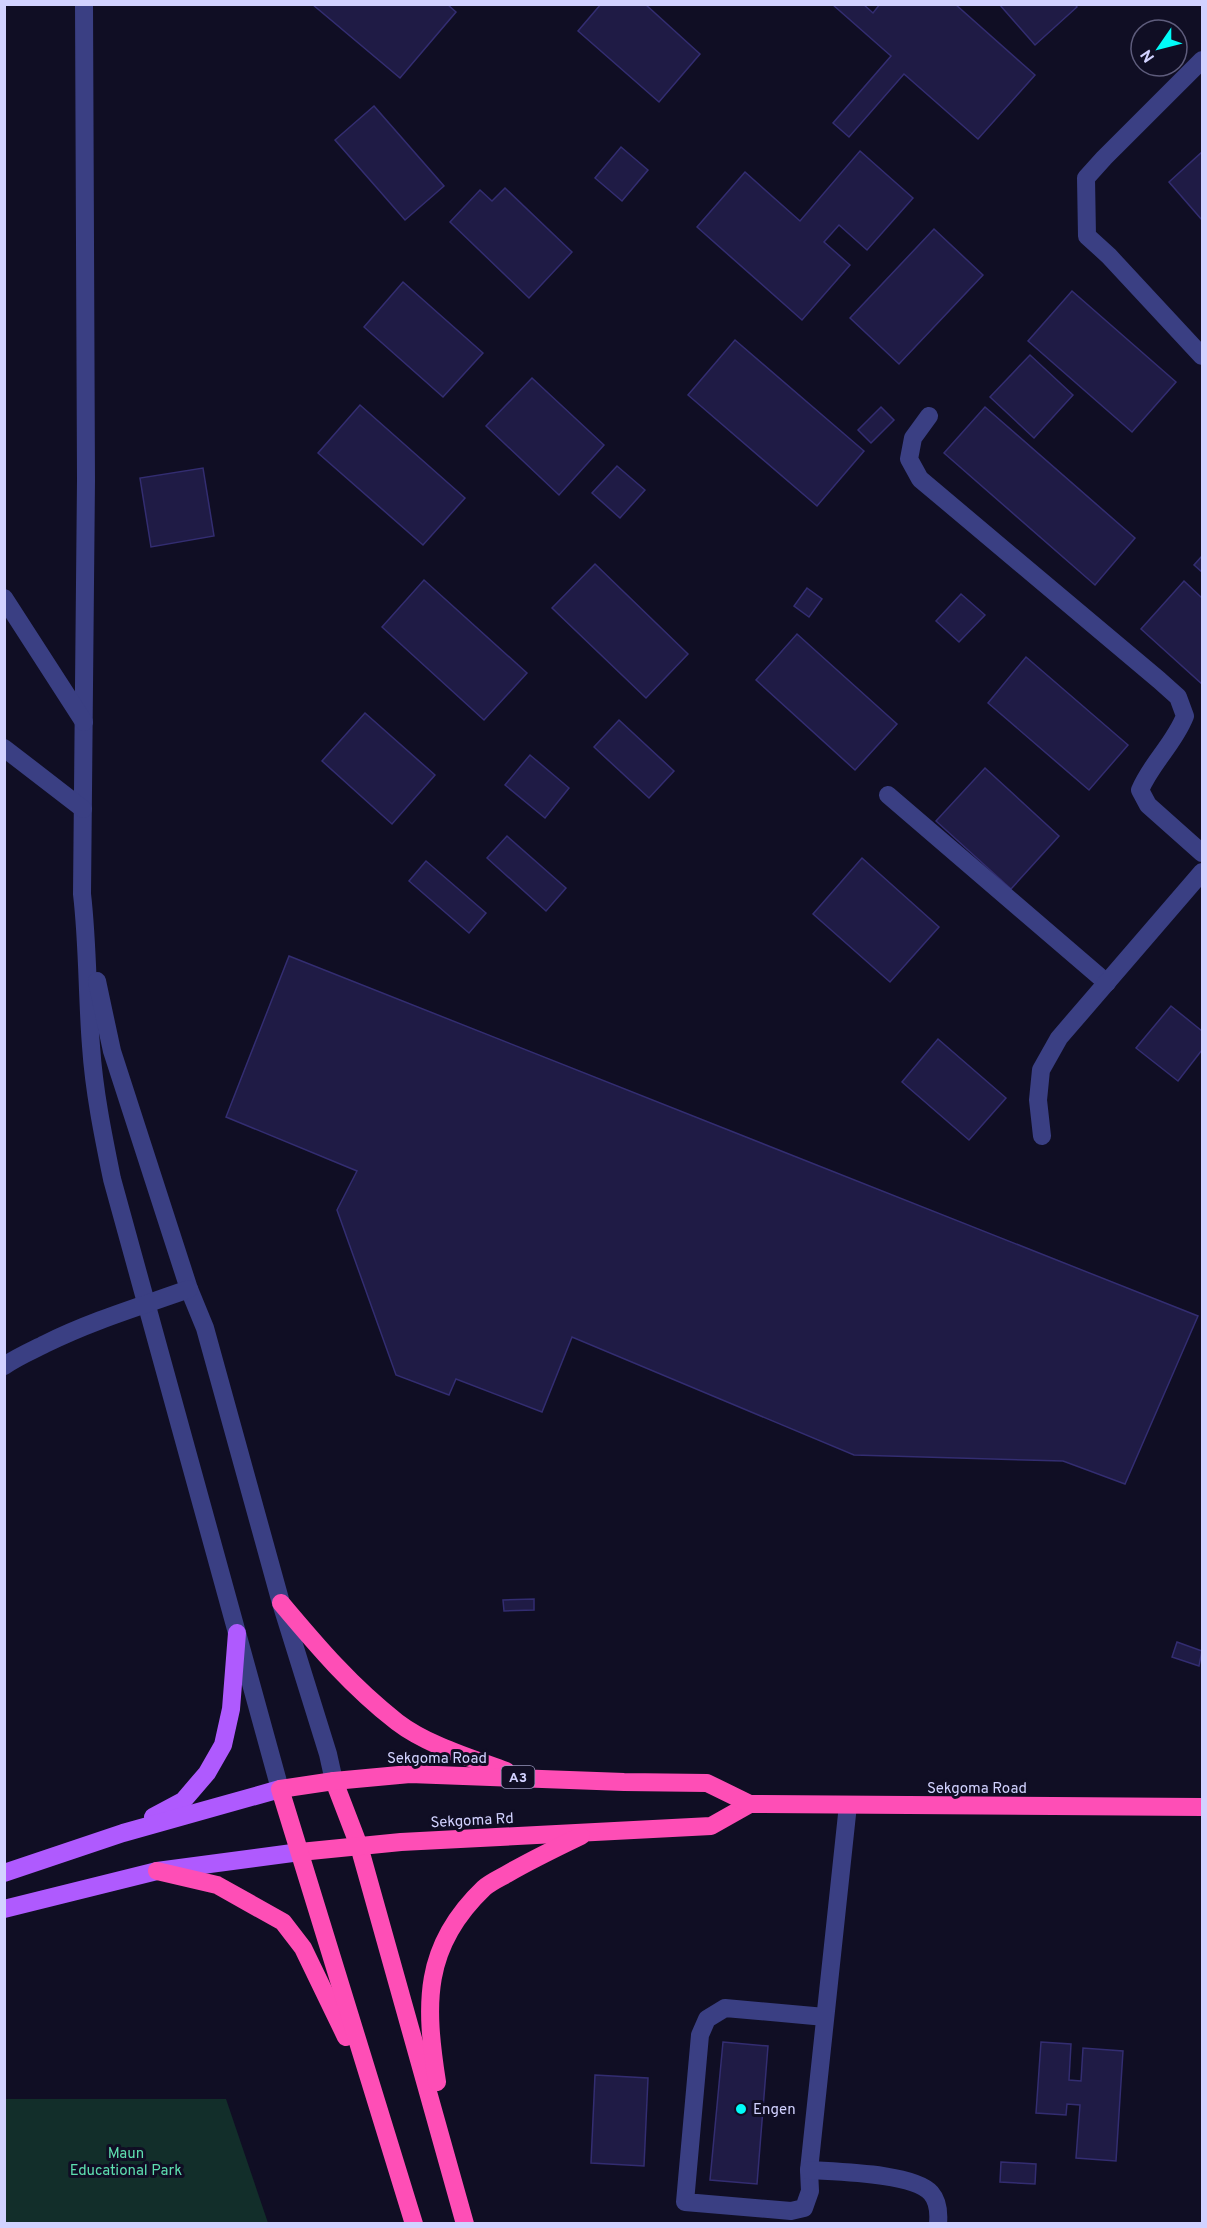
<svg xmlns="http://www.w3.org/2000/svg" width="1207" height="2228" viewBox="0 0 1207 2228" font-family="Overpass,sans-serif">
<rect width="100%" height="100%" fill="#100e24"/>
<polygon fill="#122e2a" points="5,2099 226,2099 268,2223 5,2223"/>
<g fill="#1f1b45" stroke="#332d71" stroke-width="1.5">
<polygon points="312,4 447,4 456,12 400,78"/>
<polygon points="601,4 645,4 700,54 659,102 578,31"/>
<polygon points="832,4 863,4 873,13 880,4 955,4 1035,75 978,139 904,74 849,137 833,123 891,56"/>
<polygon points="999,4 1075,4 1077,7 1035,45"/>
<polygon points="374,106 444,186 405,220 335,140"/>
<polygon points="621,147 648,170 622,201 595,178"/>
<polygon points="860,151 913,198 867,250 839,225 824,242 850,265 802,320 697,227 745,172 800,221"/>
<polygon points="1202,152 1202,220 1169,182"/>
<polygon points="505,188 572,252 529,298 450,222 480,190 492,201"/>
<polygon points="934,229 983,275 899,364 850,318"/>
<polygon points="403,282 483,353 443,397 364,327"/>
<polygon points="1072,291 1176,382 1132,432 1028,341"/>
<polygon points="735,340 864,451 817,506 688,395"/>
<polygon points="1030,355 1073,395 1034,438 990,397"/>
<polygon points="532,378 604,445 559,495 486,426"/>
<polygon points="360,405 465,498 423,545 318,453"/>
<polygon points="881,407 894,420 871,443 858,430"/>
<polygon points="985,407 1135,538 1095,585 944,453"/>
<polygon points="617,466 645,490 620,518 592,493"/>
<polygon points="203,468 214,536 151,547 140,478"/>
<polygon points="1202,556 1202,572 1194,565"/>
<polygon points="595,564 688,654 646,698 552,608"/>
<polygon points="424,580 527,673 484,720 382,627"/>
<polygon points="1184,581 1202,598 1202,684 1141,629"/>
<polygon points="807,588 822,599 809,617 794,606"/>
<polygon points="961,594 985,615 959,642 936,621"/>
<polygon points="797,634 897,724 855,770 756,680"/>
<polygon points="1026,657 1128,745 1089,790 988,703"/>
<polygon points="365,713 435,775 392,824 322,761"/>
<polygon points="619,720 674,771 649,798 594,747"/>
<polygon points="530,755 569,788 545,818 505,785"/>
<polygon points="985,768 1059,836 1011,889 936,821"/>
<polygon points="507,836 566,888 546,911 487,858"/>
<polygon points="862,858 939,927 890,982 813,914"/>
<polygon points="426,861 486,913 469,933 409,881"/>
<polygon points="289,956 1198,1316 1125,1484 1063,1461 854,1455 572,1337 542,1412 456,1379 449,1395 396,1375 337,1210 357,1171 226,1117"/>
<polygon points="1171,1006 1202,1031 1202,1050 1178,1081 1136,1048"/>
<polygon points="938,1039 1006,1098 969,1140 902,1082"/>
<polygon points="534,1599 534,1610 504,1611 503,1600"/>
<polygon points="1177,1642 1202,1651 1199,1666 1172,1657"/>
<polygon points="723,2042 768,2046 757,2184 710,2180"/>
<polygon points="1041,2042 1071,2044 1069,2080 1081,2081 1083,2048 1123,2051 1116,2161 1076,2158 1080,2105 1067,2104 1066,2115 1036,2113"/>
<polygon points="595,2075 648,2078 644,2166 591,2163"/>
<polygon points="1001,2162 1036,2164 1035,2184 1000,2182"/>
</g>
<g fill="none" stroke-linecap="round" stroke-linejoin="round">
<g stroke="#3a3f83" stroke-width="18">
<path d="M84,4L86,480L82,894C88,945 87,996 91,1046C94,1091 103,1135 112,1179L280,1789"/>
<polyline points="1202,60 1104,158 1086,178 1087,236 1109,256 1202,356"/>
<path d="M929,416L913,438L909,459L920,479L1159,680L1178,697L1185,716C1174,744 1152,762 1140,790L1148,805L1202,853"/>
<polyline points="4,598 84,722"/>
<polyline points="4,748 83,809"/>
<polyline points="888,795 1107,983"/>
<polyline points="97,981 112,1051 189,1289 205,1328 281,1603 328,1754 334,1781"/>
<polyline points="1042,1136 1038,1100 1041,1070 1059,1038 1202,872"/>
<path d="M4,1366C17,1357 31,1351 45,1344C91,1321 141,1306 189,1289"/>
<polyline points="825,2017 725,2008 707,2019 700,2035 685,2202 791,2211 804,2208 810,2191 809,2170 848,1805"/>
<path d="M809,2170C837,2172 913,2173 931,2193C938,2201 939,2213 938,2224"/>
</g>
<g stroke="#af5afe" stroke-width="18">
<polyline points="153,1817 183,1801 207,1773 223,1745 231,1709 237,1633"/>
<polyline points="4,1873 123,1833 280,1789"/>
<polyline points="4,1909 157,1871 300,1852"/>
</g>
<g stroke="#fe4eb6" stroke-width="18">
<path d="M281,1603C318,1647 351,1686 397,1722C427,1745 471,1758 506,1771"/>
<polyline points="334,1781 359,1846 465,2224"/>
<polyline points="300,1852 401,1842 711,1826 750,1804"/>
<polyline points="157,1871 217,1885 283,1922 303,1948 346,2037"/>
<path d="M437,2082C425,2005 422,1947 484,1888C491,1882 500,1878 507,1874C531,1860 556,1848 581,1836"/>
<polyline points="414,2224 280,1789 334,1781 410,1774 624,1782 707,1783 750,1804 1202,1807"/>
</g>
</g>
<circle fill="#01fcf9" stroke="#100e24" stroke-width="2" cx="741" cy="2109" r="6"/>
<g text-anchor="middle" stroke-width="6" stroke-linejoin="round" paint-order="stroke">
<rect fill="#100e24" stroke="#9897bd" stroke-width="1.5" x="501.5" y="1766" width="33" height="22" rx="4.5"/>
<g font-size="14" font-weight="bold" fill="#d2d2ff">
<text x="518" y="1782">A3</text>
</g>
<g font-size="15" fill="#d2d2ff" stroke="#100e24">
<text x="437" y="1763">Sekgoma Road</text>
<text x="977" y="1793">Sekgoma Road</text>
<text transform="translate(472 1820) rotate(-3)" y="5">Sekgoma Rd</text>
</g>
<g font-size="15" fill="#d2d2ff" stroke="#100e24" text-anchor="start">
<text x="753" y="2114">Engen</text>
</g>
<g font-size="15" fill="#5edfb0" stroke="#100e24">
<text x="126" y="2158">Maun<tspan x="126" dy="17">Educational Park</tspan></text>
</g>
</g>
<rect width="1207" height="2228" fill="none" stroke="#d2d2ff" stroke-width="12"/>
<g transform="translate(1159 48) rotate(235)"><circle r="28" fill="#100e24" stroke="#5e5c7c" stroke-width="1.5"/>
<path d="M0-4.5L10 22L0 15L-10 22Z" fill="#01fcf9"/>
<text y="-9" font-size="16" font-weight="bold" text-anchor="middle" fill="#d2d2ff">N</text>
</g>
</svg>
